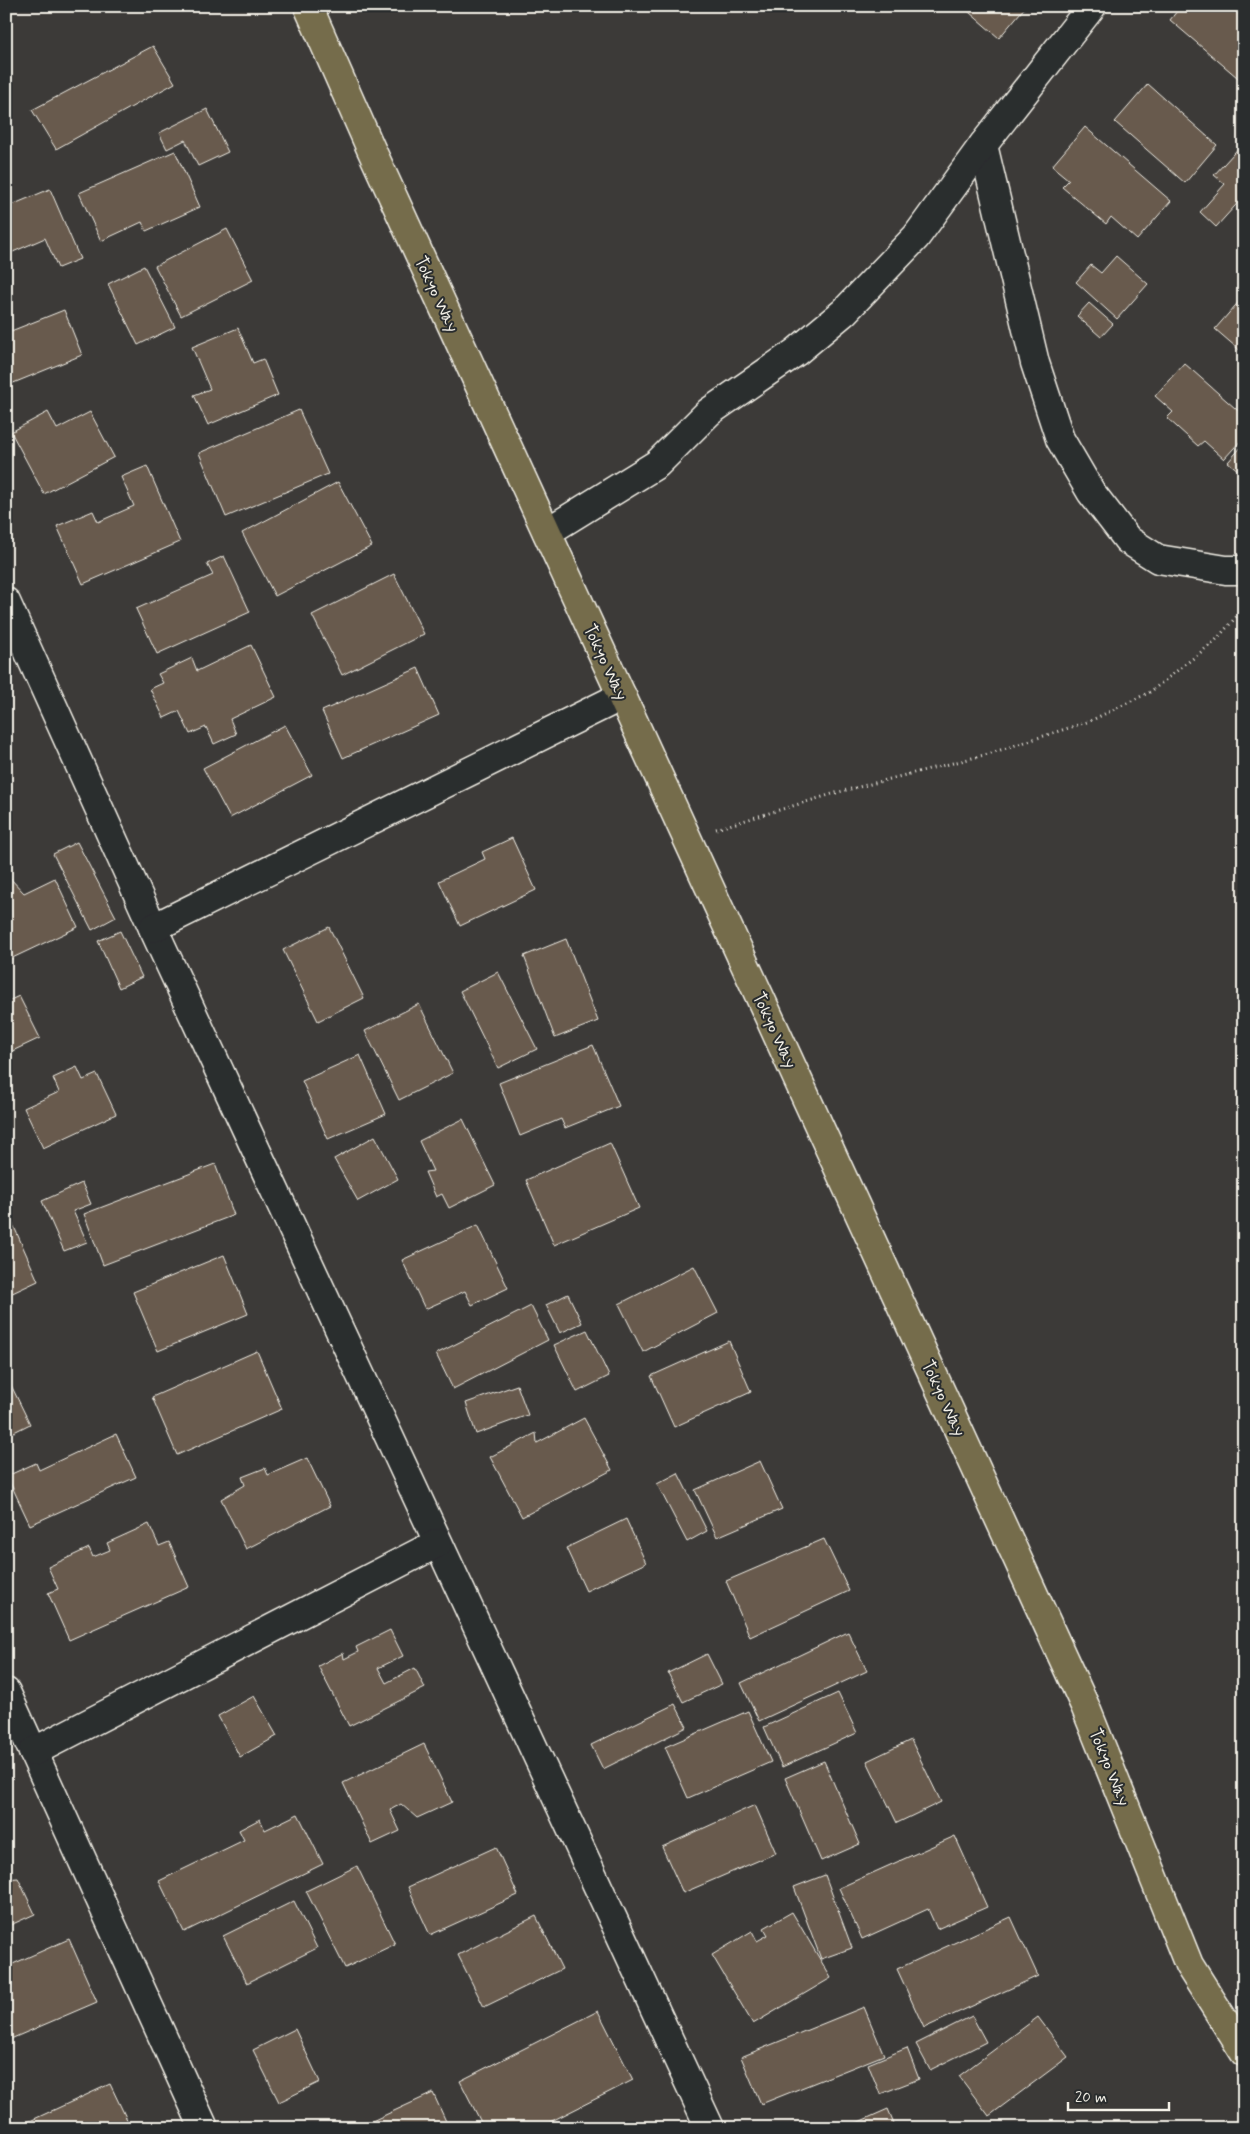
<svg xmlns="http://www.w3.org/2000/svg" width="1250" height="2134" viewBox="0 0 1250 2134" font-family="Mynerve,sans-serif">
<rect width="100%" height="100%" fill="#3c3a38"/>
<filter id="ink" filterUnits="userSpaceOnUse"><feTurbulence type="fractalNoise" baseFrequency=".02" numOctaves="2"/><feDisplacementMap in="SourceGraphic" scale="10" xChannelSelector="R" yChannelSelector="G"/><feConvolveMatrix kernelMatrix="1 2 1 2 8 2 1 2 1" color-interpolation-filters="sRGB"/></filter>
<g filter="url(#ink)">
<g fill="#675a4e" stroke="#f4f1e8">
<polygon points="962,6 1026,6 999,38"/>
<polygon points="1181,6 1229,6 1244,19 1244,83 1170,20"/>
<polygon points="153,46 175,83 56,149 32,110"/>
<polygon points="1148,84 1217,145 1185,183 1115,122"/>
<polygon points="207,109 228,152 198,166 185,140 167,149 159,133"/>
<polygon points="1085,127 1171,201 1137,240 1111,217 1106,224 1062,187 1069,180 1052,166"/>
<polygon points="1244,142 1244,196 1216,227 1200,212 1225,184 1214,175"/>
<polygon points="175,151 200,207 146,231 142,222 101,241 79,193"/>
<polygon points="6,184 11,193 6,195"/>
<polygon points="50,189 80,259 58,268 45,238 6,255 6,218 10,216 7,207"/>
<polygon points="227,229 253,280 181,316 155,266"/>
<polygon points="1116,256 1148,284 1117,319 1076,282 1091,265 1101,273"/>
<polygon points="144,266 175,327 138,345 108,284"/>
<polygon points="1242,298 1244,299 1244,354 1215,329"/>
<polygon points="1089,303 1113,324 1101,337 1077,316"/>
<polygon points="64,310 82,355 6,386 6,333"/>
<polygon points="238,328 253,363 263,359 278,395 208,425 194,395 210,389 192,347"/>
<polygon points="1184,363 1244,416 1244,437 1224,459 1204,441 1198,446 1167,418 1173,412 1155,396"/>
<polygon points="299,410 328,474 226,517 199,453"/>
<polygon points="48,412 57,429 90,412 114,457 44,494 11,432"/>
<polygon points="1244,444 1244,475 1228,462"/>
<polygon points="147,466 180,542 83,584 57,526 93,511 98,522 134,506 121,477"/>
<polygon points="338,482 372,546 275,596 242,533"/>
<polygon points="224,556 250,612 157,654 136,609 213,575 207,564"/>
<polygon points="394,574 424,634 342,675 312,615"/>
<polygon points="251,645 276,697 230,719 236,734 214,744 206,727 190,734 179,711 164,718 150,689 163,683 158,674 192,658 197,671"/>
<polygon points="418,668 439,715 343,758 322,711"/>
<polygon points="285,725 312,775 230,818 203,768"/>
<polygon points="512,838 536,890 460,926 439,881 485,859 482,852"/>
<polygon points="77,842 116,917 92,930 53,854"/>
<polygon points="8,876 24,893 55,878 78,927 6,961"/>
<polygon points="329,927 364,998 318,1021 283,950"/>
<polygon points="120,931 142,977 119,988 98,941"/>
<polygon points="566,939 598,1021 555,1038 524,956"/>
<polygon points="498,972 537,1049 498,1068 460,991"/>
<polygon points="19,996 40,1038 6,1054 6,1002"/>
<polygon points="419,1004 453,1073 399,1100 365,1031"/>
<polygon points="593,1045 619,1106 565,1128 561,1119 520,1136 499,1083"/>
<polygon points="360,1055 386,1114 328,1139 302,1081"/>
<polygon points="77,1067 83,1080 97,1074 116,1114 43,1148 24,1108 59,1092 53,1078"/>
<polygon points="463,1119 495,1185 449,1208 442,1194 436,1197 425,1172 433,1171 419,1141"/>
<polygon points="375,1136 398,1179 358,1201 334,1159"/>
<polygon points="610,1143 639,1208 554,1245 526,1180"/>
<polygon points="215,1164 234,1215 103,1265 84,1214"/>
<polygon points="82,1183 91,1204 73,1211 87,1242 64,1251 42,1201"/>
<polygon points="12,1222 38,1281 6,1296 6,1225"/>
<polygon points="478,1225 508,1288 472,1305 465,1291 425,1309 402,1260"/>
<polygon points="224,1255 248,1314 158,1351 133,1292"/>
<polygon points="694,1266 718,1313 643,1352 619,1304"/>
<polygon points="568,1294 582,1323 560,1333 546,1305"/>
<polygon points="531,1306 548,1340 453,1389 436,1354"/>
<polygon points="587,1330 609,1376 577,1392 554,1345"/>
<polygon points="729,1341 751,1392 674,1427 651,1376"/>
<polygon points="257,1351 282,1409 177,1455 152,1397"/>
<polygon points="6,1375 30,1424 6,1436"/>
<polygon points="517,1385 528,1415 476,1434 466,1403"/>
<polygon points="584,1418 612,1470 522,1517 490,1457 536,1433 537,1443"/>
<polygon points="116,1434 136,1477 30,1525 7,1476 36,1463 39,1470"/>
<polygon points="307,1458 330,1506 246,1549 221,1499 245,1485 242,1477 265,1468 268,1475"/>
<polygon points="760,1461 782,1509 717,1537 695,1490"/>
<polygon points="678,1473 707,1531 687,1542 657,1484"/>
<polygon points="626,1519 646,1563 586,1591 566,1548"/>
<polygon points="149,1524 159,1546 169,1542 189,1587 69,1640 48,1593 58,1589 48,1567 89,1548 93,1557 110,1550 107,1543"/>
<polygon points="824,1539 849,1591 750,1637 726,1581"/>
<polygon points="390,1630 403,1656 378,1668 386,1683 415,1668 425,1688 349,1726 318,1666 343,1653 344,1659 358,1652 356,1647"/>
<polygon points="848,1632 867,1671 759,1721 741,1683"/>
<polygon points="707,1654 722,1684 683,1702 668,1673"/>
<polygon points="838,1693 857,1733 782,1767 764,1727"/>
<polygon points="254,1696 277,1736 240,1757 218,1716"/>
<polygon points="675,1704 687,1727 603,1769 591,1745"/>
<polygon points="748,1711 771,1762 688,1798 665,1747"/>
<polygon points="911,1740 941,1802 897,1823 867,1761"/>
<polygon points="424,1744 452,1802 417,1818 401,1804 390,1810 400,1831 372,1844 343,1783"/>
<polygon points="824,1761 860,1844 821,1861 785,1778"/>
<polygon points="755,1805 776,1853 683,1893 662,1847"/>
<polygon points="298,1814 323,1864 184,1932 159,1881 244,1840 239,1830 260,1819 265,1830"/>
<polygon points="955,1836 987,1907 937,1929 928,1909 862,1939 839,1888"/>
<polygon points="496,1847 518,1895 430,1935 408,1887"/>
<polygon points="357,1866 395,1944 345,1968 306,1891"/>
<polygon points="825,1875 852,1948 821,1959 794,1887"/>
<polygon points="18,1878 35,1914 6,1927 6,1879"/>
<polygon points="294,1901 317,1948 247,1983 223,1936"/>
<polygon points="792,1912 831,1978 753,2024 712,1955 752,1931 757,1941 768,1935 764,1928"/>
<polygon points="536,1916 562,1969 484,2007 458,1955"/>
<polygon points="1011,1917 1038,1976 924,2028 897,1969"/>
<polygon points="69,1939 97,2002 6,2041 6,1967"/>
<polygon points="864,2007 884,2055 761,2104 741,2057"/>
<polygon points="598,2011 633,2080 538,2128 484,2128 460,2081"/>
<polygon points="972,2016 986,2042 930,2070 916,2044"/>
<polygon points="1038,2017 1068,2057 989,2116 959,2076"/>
<polygon points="295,2029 320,2082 279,2102 253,2050"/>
<polygon points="907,2048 919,2079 880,2094 868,2064"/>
<polygon points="110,2084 131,2128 19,2128 19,2126"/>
<polygon points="433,2093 449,2128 357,2128"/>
<polygon points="888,2109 896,2128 845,2128"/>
</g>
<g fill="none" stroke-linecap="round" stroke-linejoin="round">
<defs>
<g id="minor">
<polyline points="983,145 1035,363 1060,439 1091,492 1128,540 1158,559 1226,570 1244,570"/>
<polyline points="547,532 657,464 709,412 796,352 844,312 916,237 983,145 1092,6"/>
<polyline points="6,602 153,928 710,2128"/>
<polyline points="153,928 622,696"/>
<polyline points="6,1692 204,2128"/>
<polyline points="33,1752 438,1543"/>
</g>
<polyline id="major" points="308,6 371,149 1085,1706 1189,1965 1244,2052"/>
</defs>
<use href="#minor" stroke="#f4f1e8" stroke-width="31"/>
<use href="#major" stroke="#f4f1e8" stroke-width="31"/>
<polyline stroke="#f4f1e8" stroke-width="3" stroke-dasharray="1 4" stroke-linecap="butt" points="716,829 839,792 988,754 1090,721 1150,692 1215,641 1244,608"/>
<use href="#minor" stroke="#2a2d2e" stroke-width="28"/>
<use href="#major" stroke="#746c4b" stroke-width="28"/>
</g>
</g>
<g text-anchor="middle" stroke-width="4" stroke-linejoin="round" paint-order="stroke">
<g font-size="18" fill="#f4f1e8" stroke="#2a2d2e">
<text transform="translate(437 294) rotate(65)" y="6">Tokyo Way</text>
<text transform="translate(606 662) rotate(65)" y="6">Tokyo Way</text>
<text transform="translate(775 1030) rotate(65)" y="6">Tokyo Way</text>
<text transform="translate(944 1398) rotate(65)" y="6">Tokyo Way</text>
<text transform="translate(1110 1767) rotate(68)" y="6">Tokyo Way</text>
</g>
</g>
<rect width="1250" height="2134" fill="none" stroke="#2a2d2e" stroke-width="25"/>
<rect x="12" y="12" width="1225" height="2109" fill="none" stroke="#f4f1e8" stroke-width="2" filter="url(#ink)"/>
<path d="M1068 2102v8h101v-8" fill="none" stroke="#f4f1e8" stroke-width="2.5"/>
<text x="1075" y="2102" font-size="15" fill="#f4f1e8" stroke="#2a2d2e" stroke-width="4" paint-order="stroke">20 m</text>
</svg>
